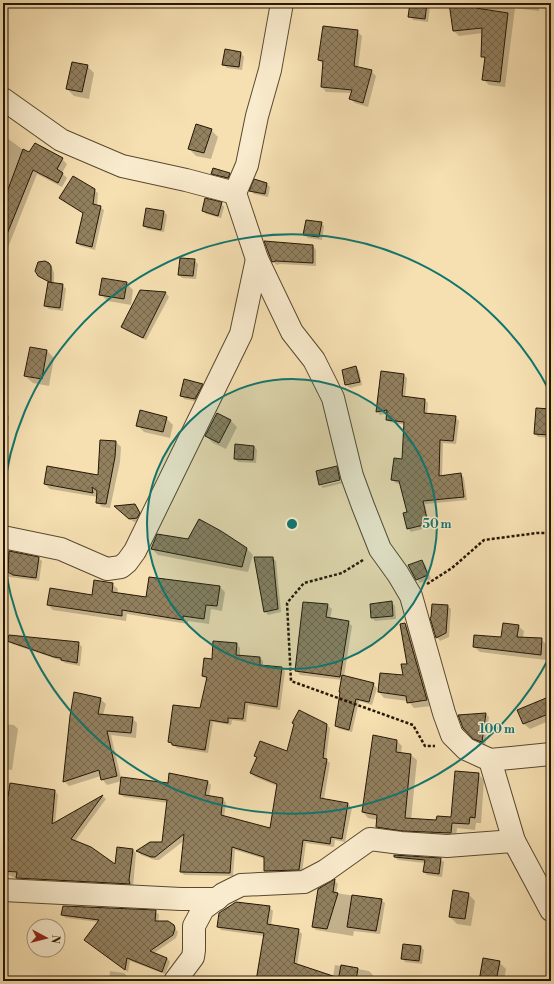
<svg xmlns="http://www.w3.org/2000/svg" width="554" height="984" viewBox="0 0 554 984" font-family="'Libre Bodoni',serif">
<defs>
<pattern id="building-cross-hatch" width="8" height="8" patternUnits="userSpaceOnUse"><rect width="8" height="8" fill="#92805f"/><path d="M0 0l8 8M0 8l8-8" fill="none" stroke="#77684c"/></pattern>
</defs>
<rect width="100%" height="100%" fill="#f6e0b2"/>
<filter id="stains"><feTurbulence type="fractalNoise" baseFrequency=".005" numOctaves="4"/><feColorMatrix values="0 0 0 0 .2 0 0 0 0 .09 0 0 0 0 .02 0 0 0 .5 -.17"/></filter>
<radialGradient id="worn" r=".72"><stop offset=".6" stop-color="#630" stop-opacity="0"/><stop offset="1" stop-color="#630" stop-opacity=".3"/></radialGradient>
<g fill="#0003">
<polygon points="411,3 427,3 430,6 428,22 413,20 410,16"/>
<polygon points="464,3 539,3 539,11 515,8 505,87 489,85 484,80 486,60 482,56 483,33 459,36 454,31"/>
<polygon points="357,31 362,36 358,68 371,71 376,76 368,107 355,103 350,98 352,93 326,92 322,87 323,64 319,60"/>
<polygon points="241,53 244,57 242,70 227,68 223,64"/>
<polygon points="87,66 94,73 89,99 74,96 67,89"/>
<polygon points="211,130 218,137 211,159 196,156 189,149"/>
<polygon points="3,135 26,152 62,159 67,164 62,173 67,178 62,187 37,174 3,260"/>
<polygon points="212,173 229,174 233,177 231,181 216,177"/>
<polygon points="267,184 270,187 268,197 254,194 251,191"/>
<polygon points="94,190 98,193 97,206 100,207 104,210 95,250 80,246 77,243 84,214 60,198"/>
<polygon points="221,203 224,207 221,218 206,214 203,211"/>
<polygon points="164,212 167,215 164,232 147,229 144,226"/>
<polygon points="321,223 324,226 322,240 308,238 304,235"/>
<polygon points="313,246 316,250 316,266 280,264 277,265 273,262"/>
<polygon points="194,260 198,264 196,279 182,278 179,275"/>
<polygon points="48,264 52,267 54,273 54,284 62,285 66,289 63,311 49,309 45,306 49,282 39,276"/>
<polygon points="126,283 133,290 131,305 108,301 100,294"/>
<polygon points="141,291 166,293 169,297 146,340 126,330 123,326"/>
<polygon points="30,348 47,351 54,358 49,386 33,383 25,376"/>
<polygon points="356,367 359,371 362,385 350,388 346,385 343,370"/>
<polygon points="382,372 404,375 407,378 405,398 425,400 428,403 427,414 455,417 459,421 456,444 443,443 442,476 461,474 464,478 467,500 425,504 430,527 411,532 408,528 408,513 400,484 396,483 392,480 403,460 405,425 390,422 387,419 388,413 380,415 377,411"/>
<polygon points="202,385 206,388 199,402 184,399 181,395"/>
<polygon points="550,410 551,438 538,437 535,434"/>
<polygon points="3,411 9,416 7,437 3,437"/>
<polygon points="166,418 173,425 170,438 144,432 137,425"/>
<polygon points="230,420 237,427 226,449 213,443 206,436"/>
<polygon points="101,441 116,442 121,447 120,462 110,508 102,507 97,502 98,497 50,489 45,484 99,476"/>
<polygon points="254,446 257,450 256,463 238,462 235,459"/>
<polygon points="3,463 6,470 3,472"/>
<polygon points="336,467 340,471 342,479 321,483 321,485 320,484"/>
<polygon points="342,481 343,483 323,488 321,486"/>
<polygon points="135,505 138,508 142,517 140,521 134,522 118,509"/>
<polygon points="220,531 247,549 253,555 248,572 158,555 152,549 189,541"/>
<polygon points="3,551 38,558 42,561 39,581 3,576"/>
<polygon points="272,558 276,561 281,612 268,615 265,611"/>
<polygon points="422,561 425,564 431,579 420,583 417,579"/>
<polygon points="112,584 118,589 117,594 147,599 220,587 225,592 222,611 211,609 209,624 188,621 188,624 127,614 126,621 53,610 48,605 93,596"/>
<polygon points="391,602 395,606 396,619 375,621 372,617"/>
<polygon points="327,605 332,609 330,619 348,622 352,626 344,677 373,684 377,688 372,705 359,701 352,732 339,729 336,726 342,680 300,675 296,670"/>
<polygon points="447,606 451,609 449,637 440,641 437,637"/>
<polygon points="405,624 411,629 432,706 414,708 408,701 384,698 379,692 404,676 408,664"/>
<polygon points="518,626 524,631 523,638 541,639 547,645 546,660 480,652 474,647 502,638"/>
<polygon points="9,641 78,643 82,647 80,666 65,663 62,661 12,644"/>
<polygon points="214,642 237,644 240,648 240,656 260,658 263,661 263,667 282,668 285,671 280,710 248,705 246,722 232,720 231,725 213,722 208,753 177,748 169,742 201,709 207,680 203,676 213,660"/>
<polygon points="551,697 551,720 530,729 524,724"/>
<polygon points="100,699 106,704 103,715 132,718 137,723 136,738 111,735 121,778 168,784 208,782 211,785 209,797 223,799 226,803 224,817 270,829 277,786 255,777 251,773 258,758 255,756 287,753 326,724 330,728 326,760 330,763 324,799 348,804 352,808 345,842 335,840 334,847 306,843 302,873 268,875 265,871 265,859 235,850 233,876 184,875 181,872 185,840 159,860 155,860 141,855 138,851 163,843 168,803 124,797 120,794 122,781 107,785 102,779 101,776 69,786 64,781"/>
<polygon points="486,714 489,717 485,745 478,742 464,728 460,716"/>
<polygon points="3,724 14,725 18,729 12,770 3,769"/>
<polygon points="397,741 402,746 401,753 411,755 417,760 411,820 437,821 452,818 478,774 484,780 481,823 476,823 475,830 457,828 456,839 383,833 377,827 378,820 368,818 363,812"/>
<polygon points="55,791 58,795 55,823 102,796 106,799 75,841 116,866 132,849 136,853 133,887 21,881 3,872 3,798 9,798"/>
<polygon points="395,857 440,859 444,862 442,877 427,875 424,872 425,863 398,860"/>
<polygon points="335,881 338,884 336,893 381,900 385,903 380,934 354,931 353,936 316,930 313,927"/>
<polygon points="468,894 475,901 471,926 457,924 450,917"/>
<polygon points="269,907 273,911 271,926 298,930 302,934 297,965 333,977 335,965 369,971 373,975 372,981 257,981 264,936 221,930 218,927"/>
<polygon points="155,911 159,915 158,922 173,926 178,932 176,938 154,953 167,958 170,962 165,974 130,961 128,972 88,943 98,922 66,918 62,915"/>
<polygon points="421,947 424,950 422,964 405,962 402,958"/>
<polygon points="499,962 506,969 504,981 481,981"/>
<polygon points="110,971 124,973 130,979 130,981 109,981"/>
</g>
<g fill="url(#building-cross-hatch)" stroke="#251705">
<polygon points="410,3 427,3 425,19 408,17"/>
<polygon points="449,3 476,3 476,8 508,13 500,82 482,80 485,57 481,57 482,28 453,31"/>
<polygon points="323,26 358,30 354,66 372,70 363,103 349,99 352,90 321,87 323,61 318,60"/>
<polygon points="225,49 241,52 239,67 222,65"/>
<polygon points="72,62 88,65 82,92 66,89"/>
<polygon points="196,124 212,129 204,153 188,149"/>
<polygon points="35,143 63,158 57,169 63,173 58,183 33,170 3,244 3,203 23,149 29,152"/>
<polygon points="213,168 230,173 228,178 211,174"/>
<polygon points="73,176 95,189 93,204 101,206 92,247 76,243 83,213 59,198"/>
<polygon points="254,179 267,183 265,194 249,191"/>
<polygon points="205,198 222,202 218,216 202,211"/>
<polygon points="146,208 164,211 161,230 143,226"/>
<polygon points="306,220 322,222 319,237 303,235"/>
<polygon points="264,241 313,245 313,263 276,261 272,262"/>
<polygon points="180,258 195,259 193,276 178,275"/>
<polygon points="45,261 49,263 51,266 51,283 38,276 35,271 38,262"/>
<polygon points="102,278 127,282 124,299 99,295"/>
<polygon points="48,282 63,284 60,308 44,306"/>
<polygon points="140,290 166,292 143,338 121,327"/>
<polygon points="30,347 47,350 42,379 24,376"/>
<polygon points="356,366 360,382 345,385 342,370"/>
<polygon points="381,371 404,374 402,396 425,399 424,413 456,416 453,441 440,440 439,476 461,473 464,497 423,501 428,524 407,529 403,513 407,512 399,481 391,480 394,458 402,459 404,422 386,420 387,410 376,412"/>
<polygon points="184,379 203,384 195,399 180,396"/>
<polygon points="536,408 551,409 549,435 534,434"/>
<polygon points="140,410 167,417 163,432 136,426"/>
<polygon points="217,413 231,420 219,443 205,436"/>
<polygon points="100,440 116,441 115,457 106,504 96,503 97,491 92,487 93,493 44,484 47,466 98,475"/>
<polygon points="235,444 254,446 253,460 234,459"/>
<polygon points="337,466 340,480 319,485 316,471"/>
<polygon points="135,504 140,513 137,518 129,519 114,506"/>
<polygon points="199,519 221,531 247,548 242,567 151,549 157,534 188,539"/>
<polygon points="9,551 39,557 36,578 13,575 8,572"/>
<polygon points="254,557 273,557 278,609 264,612"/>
<polygon points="422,560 428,575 416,580 408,565"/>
<polygon points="149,577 220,586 217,606 206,605 204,619 183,616 183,620 122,610 122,616 47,605 50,588 92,595 94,580 113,583 112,592 146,597"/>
<polygon points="392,601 393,616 371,618 370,604"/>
<polygon points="303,602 328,604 326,617 349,621 340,677 295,671"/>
<polygon points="432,604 448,605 446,633 436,638 430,618 431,617"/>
<polygon points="405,623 427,700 407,703 406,696 378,692 380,673 403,675 401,664 407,664 400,624"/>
<polygon points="503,623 519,625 517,637 542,638 541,655 473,647 474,635 501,637"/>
<polygon points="9,635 79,642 77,663 61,660 61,658 54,657 7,641"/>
<polygon points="213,641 237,643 236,655 260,657 260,665 282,667 277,707 245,702 243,719 228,718 228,723 210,720 205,750 172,745 172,743 168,742 173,705 200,708 207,677 202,676 204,658 212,659"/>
<polygon points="342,675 374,683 369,702 356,699 349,730 335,726 340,692 339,692"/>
<polygon points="74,692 101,698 98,714 133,717 131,733 107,731 117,776 101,780 99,770 63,782 70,716"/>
<polygon points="551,696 551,713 523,724 517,710"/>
<polygon points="299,710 327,724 323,758 327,759 320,798 348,803 342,839 331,837 330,844 303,840 299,870 264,871 264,857 232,847 230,873 180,872 184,834 155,857 151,857 136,851 150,842 162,842 167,800 119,794 121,777 168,783 169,773 208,781 205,795 223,798 221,815 270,828 277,784 250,773 257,757 254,756 260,741 287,751 294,724 292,723"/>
<polygon points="486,713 482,742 473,739 463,728 458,715"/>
<polygon points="373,735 397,740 396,752 411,754 405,818 436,820 437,816 451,817 455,771 479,773 475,818 470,817 469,824 452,823 451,833 402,831 376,827 377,815 362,812"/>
<polygon points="10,783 55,790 52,824 103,795 71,839 91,847 115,864 117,847 133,849 129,880 130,884 16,878 17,872 3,871 3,797 8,797"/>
<polygon points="394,855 441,858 439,874 423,872 425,860 394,857"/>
<polygon points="335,879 333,892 338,893 327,929 312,927 318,889"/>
<polygon points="453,890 469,893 465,919 449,917"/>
<polygon points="352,895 382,899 376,931 347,927"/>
<polygon points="236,902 270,906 267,924 299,929 294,963 339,978 338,981 256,981 264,933 217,927 219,913"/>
<polygon points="63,906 156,910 155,921 168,921 174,925 175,928 173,935 150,951 167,958 162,972 127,958 125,970 84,940 99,920 61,915"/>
<polygon points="403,944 421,946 419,961 401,959"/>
<polygon points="483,958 500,961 496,981 479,981"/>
<polygon points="341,965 358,968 356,981 338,981"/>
</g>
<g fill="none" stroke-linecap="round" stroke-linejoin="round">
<defs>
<g id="minor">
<polyline points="282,3 270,70 257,116 247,165 235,193 257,259 292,332 314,360 333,398 352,476 363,506 380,549 398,574 411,596 444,713 452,735 466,749 490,760 514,841 551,910"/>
<polyline points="3,99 61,140 122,166 186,180 235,193"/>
<polyline points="3,537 61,549 107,569 121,567 127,562 135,551 241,334 257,259"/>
<polyline points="490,760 551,754"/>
<polyline points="3,890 181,899 217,899"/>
<polyline points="175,981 193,957 194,950 194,926 203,909 223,894 241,885 304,882 325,871 370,839 401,843 447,846 514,841"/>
</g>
</defs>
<use href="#minor" stroke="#594930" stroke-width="24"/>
<g stroke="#251705" stroke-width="2.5" stroke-dasharray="3 2" stroke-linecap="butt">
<polyline points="363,560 342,573 304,583 287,603 291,681 413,725 425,746 435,746"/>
<polyline points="427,584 452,568 484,540 537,533 551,533"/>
</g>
<use href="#minor" stroke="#f9ebcd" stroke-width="22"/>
</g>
<circle cx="292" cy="524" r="145" fill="#0f766e" fill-opacity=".12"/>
<g fill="none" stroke="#0f766e" stroke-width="2">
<circle cx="292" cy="524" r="145"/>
<path d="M550 656A290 290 0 0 1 3 549M3 499A290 290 0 0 1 550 392"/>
</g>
<circle cx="292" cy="524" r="6" fill="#0f766e" stroke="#f9ebcd" stroke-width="2"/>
<g font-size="12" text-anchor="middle" font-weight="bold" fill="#0f766e" stroke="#f9ebcd" stroke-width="3" stroke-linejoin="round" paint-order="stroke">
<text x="437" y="528">50 m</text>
<text x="497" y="733">100 m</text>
</g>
<rect width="554" height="984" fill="none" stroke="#f6e0b2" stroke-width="16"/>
<rect x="4" y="4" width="546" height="976" fill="none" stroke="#251705" stroke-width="2"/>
<rect x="8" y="8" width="538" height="968" fill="none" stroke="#251705"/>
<g transform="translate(46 938) rotate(97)"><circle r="19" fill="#f9ebcd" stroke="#a4967d"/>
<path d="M0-3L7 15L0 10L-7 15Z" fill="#8f2418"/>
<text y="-6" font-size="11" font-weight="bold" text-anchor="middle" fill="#251705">N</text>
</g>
<rect width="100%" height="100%" filter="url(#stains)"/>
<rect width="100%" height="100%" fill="url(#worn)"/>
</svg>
